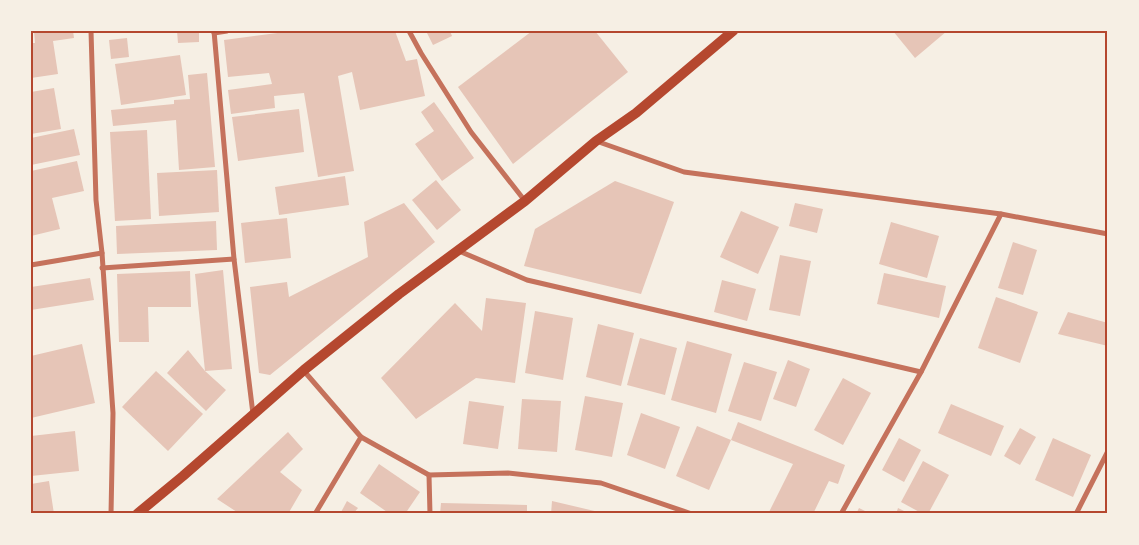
<svg xmlns="http://www.w3.org/2000/svg" width="1139" height="545" viewBox="0 0 1139 545" font-family="Lato,sans-serif">
<rect width="100%" height="100%" fill="#f6efe4"/>
<g fill="#e6c5b7">
<polygon points="34,31 73,31 74,38 53,41 58,74 31,78 31,43 35,43"/>
<polygon points="177,31 199,31 199,42 178,43"/>
<polygon points="293,31 395,31 406,61 417,59 425,96 360,110 352,72 338,76 354,171 318,177 304,93 274,96 275,108 231,114 228,90 272,84 269,73 228,77 224,40"/>
<polygon points="426,31 450,31 452,36 433,45"/>
<polygon points="532,31 595,31 628,72 513,164 458,87"/>
<polygon points="893,31 947,31 915,58"/>
<polygon points="127,38 129,57 111,59 109,40"/>
<polygon points="180,55 186,95 121,105 115,64"/>
<polygon points="207,73 215,167 179,170 176,120 113,126 111,110 174,104 174,100 190,99 188,75"/>
<polygon points="54,88 61,129 31,134 31,92"/>
<polygon points="434,102 474,158 442,181 415,144 434,131 421,112"/>
<polygon points="299,109 304,152 238,161 232,117"/>
<polygon points="74,129 80,155 31,165 31,138"/>
<polygon points="147,130 151,219 115,221 110,132"/>
<polygon points="77,161 84,191 52,198 60,229 31,236 31,171"/>
<polygon points="217,170 219,212 159,216 157,173"/>
<polygon points="345,176 349,205 279,215 275,187"/>
<polygon points="436,180 461,210 437,230 412,200"/>
<polygon points="615,181 674,202 641,294 524,266 535,229"/>
<polygon points="404,203 435,242 270,375 259,373 250,287 287,282 289,297 368,257 364,222"/>
<polygon points="795,203 823,209 817,233 789,226"/>
<polygon points="741,211 779,227 758,274 720,257"/>
<polygon points="287,218 291,258 245,263 241,223"/>
<polygon points="216,221 217,250 117,254 116,226"/>
<polygon points="891,222 939,236 927,278 879,264"/>
<polygon points="1013,242 1037,250 1023,295 998,288"/>
<polygon points="780,255 811,261 800,316 769,310"/>
<polygon points="223,270 232,369 205,371 226,390 206,411 167,373 188,350 205,371 195,274"/>
<polygon points="190,271 191,307 148,307 149,342 119,342 117,274"/>
<polygon points="884,273 946,286 939,318 877,304"/>
<polygon points="90,278 94,300 31,310 31,287"/>
<polygon points="722,280 756,289 747,321 714,312"/>
<polygon points="996,297 1038,312 1020,363 978,348"/>
<polygon points="486,298 526,303 515,383 476,378 416,419 381,378 455,303 482,331"/>
<polygon points="535,311 573,318 563,380 525,373"/>
<polygon points="1068,312 1108,323 1108,346 1058,334"/>
<polygon points="598,324 634,333 621,386 586,377"/>
<polygon points="640,338 677,348 665,395 627,385"/>
<polygon points="687,341 732,354 716,413 671,400"/>
<polygon points="82,344 95,403 31,418 31,356"/>
<polygon points="788,360 810,369 796,407 773,399"/>
<polygon points="744,362 777,372 761,421 728,411"/>
<polygon points="156,371 203,414 168,451 122,407"/>
<polygon points="843,378 871,393 843,445 814,430"/>
<polygon points="585,396 623,403 612,457 575,450"/>
<polygon points="522,399 561,401 557,452 518,449"/>
<polygon points="469,401 504,406 498,449 463,444"/>
<polygon points="951,404 1004,426 991,456 938,433"/>
<polygon points="641,413 680,427 665,469 627,455"/>
<polygon points="738,422 845,465 838,484 829,481 813,514 768,514 793,464 731,440"/>
<polygon points="697,426 731,440 709,490 676,476"/>
<polygon points="1020,428 1036,437 1020,465 1004,456"/>
<polygon points="75,431 79,471 31,476 31,436"/>
<polygon points="288,432 303,449 280,472 302,490 288,514 240,514 217,499"/>
<polygon points="899,438 921,450 904,482 882,470"/>
<polygon points="1053,438 1091,455 1073,497 1035,480"/>
<polygon points="923,461 949,475 928,514 923,514 901,502"/>
<polygon points="379,464 420,492 405,514 390,514 360,493"/>
<polygon points="49,481 54,514 31,514 31,484"/>
<polygon points="347,501 358,508 353,514 340,514"/>
<polygon points="552,501 603,513 603,514 551,514"/>
<polygon points="441,503 527,505 527,514 440,514"/>
<polygon points="859,508 871,514 856,514"/>
<polygon points="898,508 910,514 896,514"/>
</g>
<g fill="none" stroke-linecap="round" stroke-linejoin="round">
<g stroke="#c5725c" stroke-width="5">
<polyline points="91,31 96,200 102,253 113,413 111,514"/>
<polyline points="214,31 234,259 253,414"/>
<polyline points="409,31 421,53 471,132 525,201"/>
<polyline points="214,33 227,31"/>
<polyline points="596,141 684,172 1001,214 1108,234"/>
<polyline points="459,251 527,280 921,372"/>
<polyline points="31,265 102,253"/>
<polyline points="102,268 234,259"/>
<polyline points="304,371 361,437 315,514"/>
<polyline points="361,437 429,475 508,473 601,483 692,514"/>
<polyline points="429,475 430,514"/>
<polyline points="841,514 921,372 1001,214"/>
<polyline points="1076,514 1108,451"/>
</g>
<polyline stroke="#b5482f" stroke-width="10" points="137,514 183,476 304,370 399,294 525,201 596,141 636,113 733,31"/>
</g>
<rect width="1139" height="545" fill="none" stroke="#f6efe4" stroke-width="65"/>
<rect x="32" y="32" width="1074" height="480" fill="none" stroke="#b5482f" stroke-width="2"/>
</svg>
